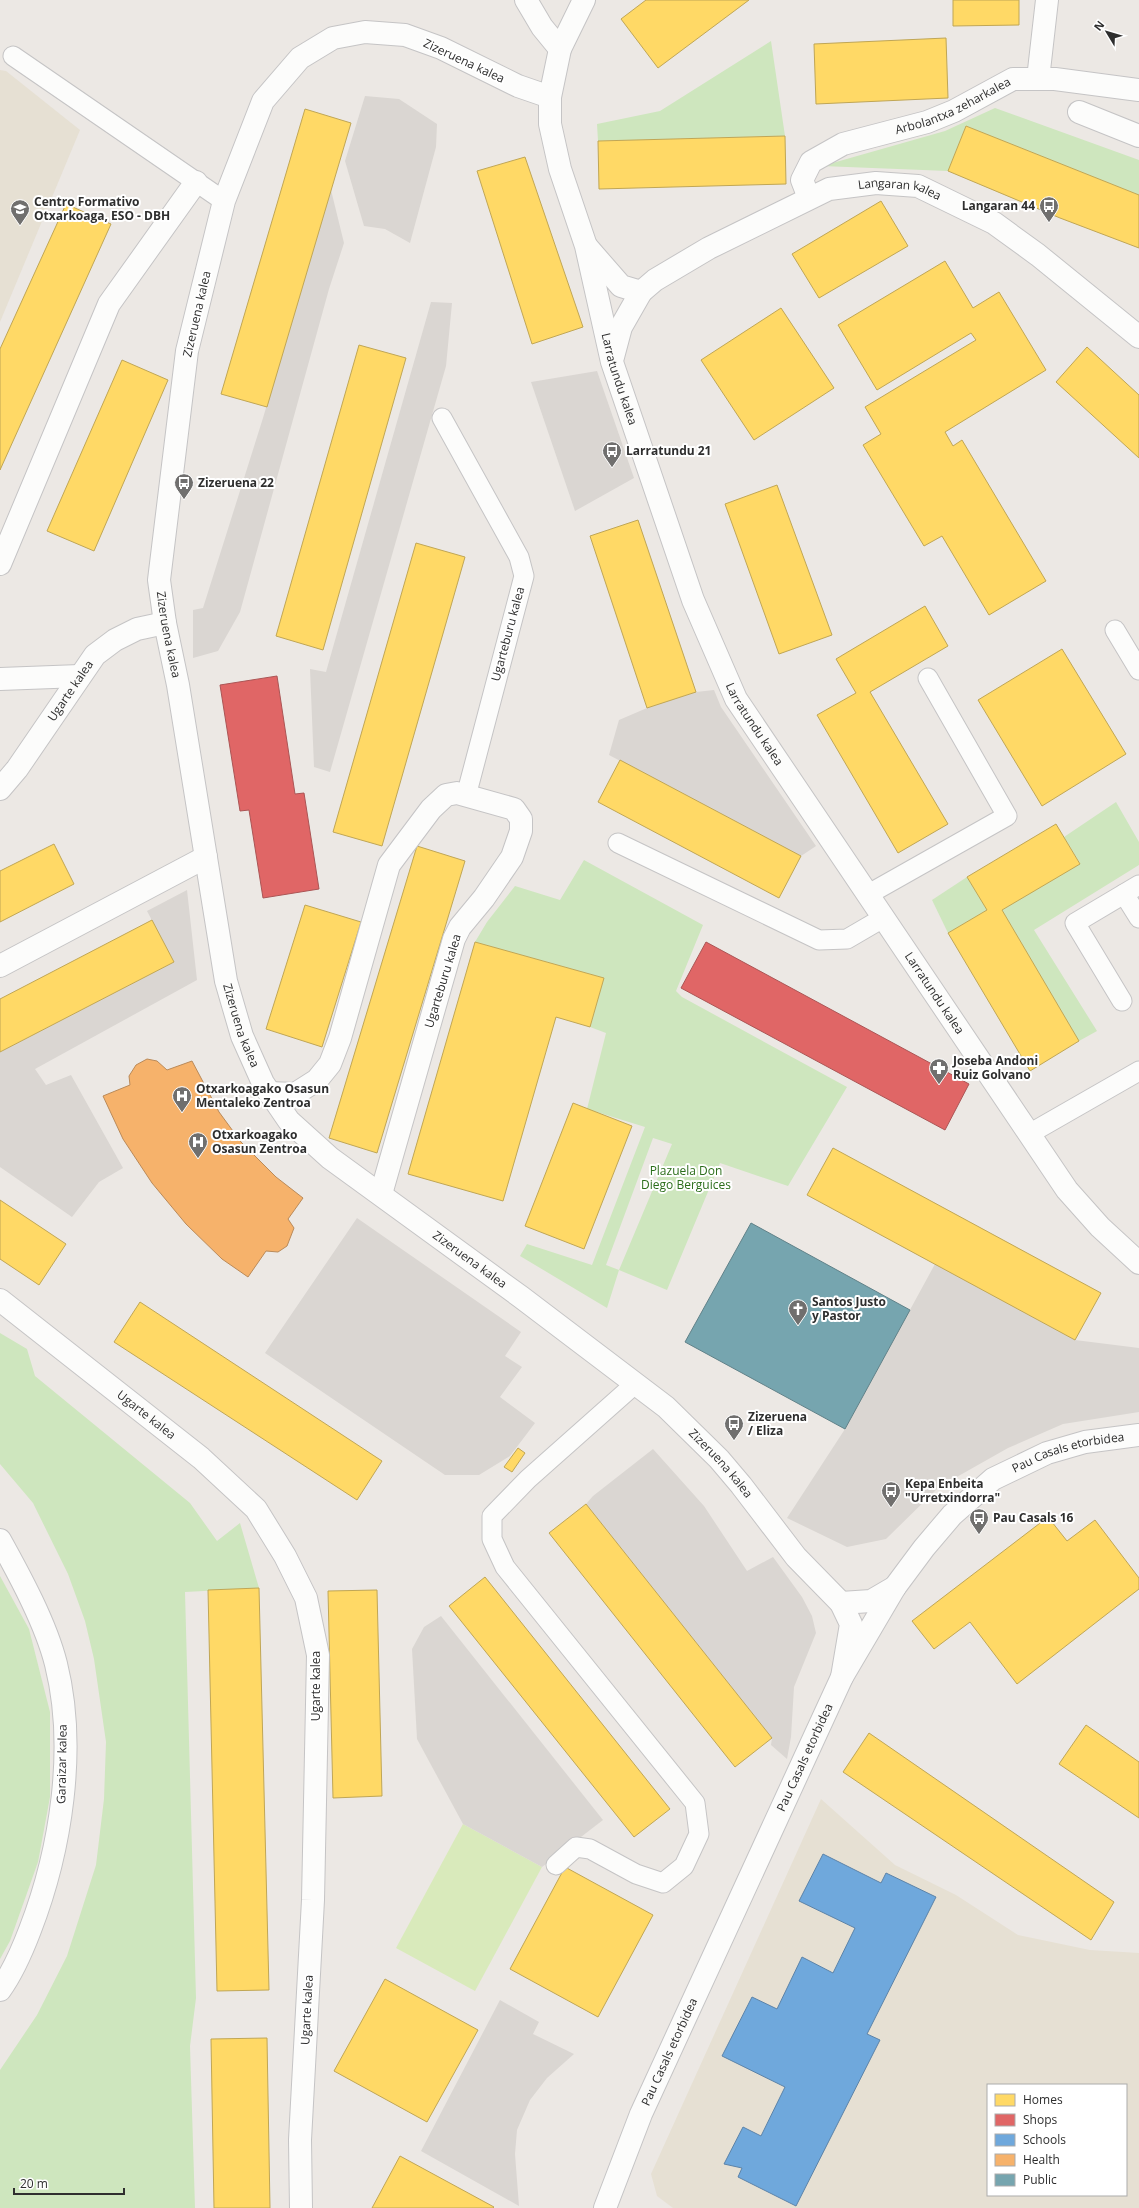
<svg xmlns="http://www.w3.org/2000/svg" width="1139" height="2208" viewBox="0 0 1139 2208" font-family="'Open Sans',sans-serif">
<rect width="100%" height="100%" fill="#ece8e4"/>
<g fill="#e6e0d3" fill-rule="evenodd">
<polygon points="0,70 6,71 80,130 0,322"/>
<path d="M821,1799L895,1865L956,1895L1018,1935L1090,1950L1139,1953V2208H673L657,2196L651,2174ZM988,2085H1126V2195H988Z"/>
</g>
<g fill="#cee6be" fill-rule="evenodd">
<polygon points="771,41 785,136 598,141 597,124 660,111"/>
<polygon points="995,108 1139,160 1139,195 966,126 948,171 822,166 945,131"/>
<polygon points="1116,802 1139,842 1139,865 1034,930 1097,1031 1079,1041 1002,910 1080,863 1064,837"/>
<path d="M584,860L703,925L676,991L682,997L847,1087L788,1186L720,1163L667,1290L619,1270L607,1308L520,1256L527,1244L592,1265L645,1127L587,1109L606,1033L590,1027L604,978L475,942L487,922L515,886L560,900ZM653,1138L672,1144L619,1270L606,1265Z"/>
<polygon points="967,877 987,910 948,933 932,900"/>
<polygon points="0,1333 27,1349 35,1376 190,1503 217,1541 240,1523 259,1588 185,1592 196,1998 190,2046 195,2208 0,2208 0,2070 37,2015 67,1956 96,1865 104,1799 106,1742 94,1659 85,1621 68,1574 33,1503 0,1464"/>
<polygon points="0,1576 29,1629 50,1712 50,1797 38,1862 10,1941 0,1959"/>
</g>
<polygon fill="#d9eabb" points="463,1824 542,1867 475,1991 396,1948"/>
<g fill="#dad6d2">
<polygon points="365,96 399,99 437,124 436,147 410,243 385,229 364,226 345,161"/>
<polygon points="331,190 344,243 329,289 240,612 218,651 193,658 193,610 203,608 263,418"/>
<polygon points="431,302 452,303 446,366 330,772 314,767 310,669 326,672"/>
<polygon points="597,371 634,478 575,511 531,382"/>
<polygon points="714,690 721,707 816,846 801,856 609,755 619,720 647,708 696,692"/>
<polygon points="187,890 197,980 35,1069 46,1085 71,1075 123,1168 99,1182 72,1217 0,1167 0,1052 174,962 147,911"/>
<polygon points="357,1218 521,1332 505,1356 522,1367 500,1397 535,1423 510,1456 479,1475 445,1475 265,1353"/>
<polygon points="935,1264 1075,1340 1139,1348 1139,1412 1063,1424 1008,1448 939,1487 886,1539 847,1547 787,1518 845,1429"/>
<polygon points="653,1449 704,1506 747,1571 773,1557 802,1597 812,1616 816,1633 794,1687 791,1737 787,1759 771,1745 772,1738 586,1504 593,1496"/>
<polygon points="441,1616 603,1820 542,1867 463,1824 417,1739 412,1649 424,1627"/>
<polygon points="500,2000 539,2022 533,2034 574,2054 547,2078 530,2100 517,2130 515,2154 519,2206 421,2151"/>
</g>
<g fill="#ffd966" stroke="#c0a655">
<polygon points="646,0 749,0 658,68 621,19"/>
<polygon points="953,0 1019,0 1019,25 953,26"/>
<polygon points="946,38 948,98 816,104 814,44"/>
<polygon points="305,109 351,123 267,407 221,394"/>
<polygon points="966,126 1139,195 1139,248 1060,218 948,171"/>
<polygon points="785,136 786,184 599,189 598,141"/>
<polygon points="525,157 583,327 532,344 477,171"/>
<polygon points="881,201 908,246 819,298 792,254"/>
<polygon points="66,204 111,224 0,470 0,349"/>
<polygon points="945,261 973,308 999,292 1046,370 945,432 953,446 962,440 1046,581 989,615 942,536 924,546 863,445 881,434 865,407 976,340 971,333 877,390 838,325"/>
<polygon points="781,308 834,388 754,440 701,360"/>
<polygon points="359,345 406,358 323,650 276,636"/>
<polygon points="1087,347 1139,395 1139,458 1056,382"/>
<polygon points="122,360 168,380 94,551 47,531"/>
<polygon points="777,485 832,635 779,654 725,504"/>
<polygon points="638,520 696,692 647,708 590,536"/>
<polygon points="416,543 465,557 382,846 333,832"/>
<polygon points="925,606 948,646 870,692 948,824 898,853 817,715 856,693 836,659"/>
<polygon points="1062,649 1126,754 1042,806 978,700"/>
<polygon points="620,760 801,856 779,898 598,802"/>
<polygon points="1056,824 1080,864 1002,910 1079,1041 1030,1071 948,933 987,910 967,877"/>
<polygon points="54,844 74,884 0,922 0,871"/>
<polygon points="417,846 465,861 377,1153 329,1138"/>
<polygon points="305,905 361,922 322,1047 266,1029"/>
<polygon points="152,920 174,962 0,1052 0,999"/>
<polygon points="475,942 604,978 590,1027 556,1017 503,1201 408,1174"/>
<polygon points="573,1103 632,1126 584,1249 525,1226"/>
<polygon points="833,1148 1101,1293 1075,1340 807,1195"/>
<polygon points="0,1200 66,1244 39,1285 0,1259"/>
<polygon points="140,1302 382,1461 357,1500 114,1342"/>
<polygon points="518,1448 525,1453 512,1472 504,1467"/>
<polygon points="586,1504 772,1738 735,1767 549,1533"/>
<polygon points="1048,1517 1067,1541 1095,1520 1139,1578 1139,1589 1017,1684 970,1622 934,1649 912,1621"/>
<polygon points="485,1577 670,1809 634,1837 449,1606"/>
<polygon points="259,1588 269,1990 217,1991 208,1590"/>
<polygon points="377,1590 382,1796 333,1798 328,1591"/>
<polygon points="1086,1725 1139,1762 1139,1818 1059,1764"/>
<polygon points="869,1733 1114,1902 1091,1940 843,1772"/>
<polygon points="565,1867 653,1915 598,2017 510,1969"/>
<polygon points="385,1979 478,2030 427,2122 334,2071"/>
<polygon points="267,2038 270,2208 214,2208 211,2039"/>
<polygon points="400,2156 494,2207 493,2208 372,2208"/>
</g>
<g fill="#e06666" stroke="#ab5555">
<polygon points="277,676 295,794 304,793 319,889 263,898 249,810 240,811 220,685"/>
<polygon points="706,942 969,1084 945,1130 681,988"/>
</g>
<polygon fill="#6fa8dc" stroke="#5c83a8" points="823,1854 881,1883 886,1873 936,1897 867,2034 880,2040 796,2206 738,2177 742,2168 724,2164 743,2127 761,2136 785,2087 722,2056 752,1997 777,2009 802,1957 833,1973 855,1928 799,1901"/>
<polygon fill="#f6b26b" stroke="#ba8a59" points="147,1059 157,1061 167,1070 192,1061 219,1112 241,1142 276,1177 303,1198 288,1219 294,1228 287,1246 278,1252 266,1251 248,1277 222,1259 186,1224 152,1183 123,1139 103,1096 130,1085 129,1076 136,1065"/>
<polygon fill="#76a5af" stroke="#608188" points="751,1223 910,1310 845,1429 685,1342"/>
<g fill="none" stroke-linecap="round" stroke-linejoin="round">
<defs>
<g id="lane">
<polyline points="13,56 224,201"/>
<polyline points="442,418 519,557 524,576 466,796"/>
<polyline points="1115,630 1139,670"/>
<polyline points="618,843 819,940 847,939 883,918"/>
<polyline points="1124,894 1139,918"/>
<polyline points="867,895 1007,816 928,678"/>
<polyline points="1122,1001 1075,923 1139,885"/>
<polyline points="1029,1134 1139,1071"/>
<polyline points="556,1865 576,1847 590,1849 636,1874 663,1883 684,1866 699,1834 695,1803 505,1567 492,1539 492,1516 528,1479 635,1384"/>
</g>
<g id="street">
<polyline points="526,0 542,27 560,49"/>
<path id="s1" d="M584,0L560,49L550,97V124L560,169L586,246L612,362L693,600L736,699L1067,1190L1100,1227L1139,1263"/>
<polyline points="1038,79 1047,0"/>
<path id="s2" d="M550,97L518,86L441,48L405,35L365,32L333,38L300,58L263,101L224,201L187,351L159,580L165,623L178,685L226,981L242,1036L263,1083L289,1121L330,1158L521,1297L666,1407L719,1459L741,1485L796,1557L841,1603L851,1624L842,1677"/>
<polyline points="1079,112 1139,136"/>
<path id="s3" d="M809,198L802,180L811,162L843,144L927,122L954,111L1013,79H1055L1139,90"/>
<polyline points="587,247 621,286 641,292"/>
<path id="s4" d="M613,357L621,327L641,292L655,280L709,248L829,189L876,183L918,186L994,223L1038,255L1139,337"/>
<polyline points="0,564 109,304 196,182"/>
<polyline points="0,679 80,676"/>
<path id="s5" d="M0,789L17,769L95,655L115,640L137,629L165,623"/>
<polyline points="0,966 206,857"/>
<polyline points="269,1093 295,1094 317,1080 330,1064 340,1038 389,865 431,809 446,795 457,793 514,809 521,819 521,831 512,857 484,898 460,927 454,939 381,1194"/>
<path id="s6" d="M0,1300L201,1458L256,1509L285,1556L306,1598L318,1655L313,1900L300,2140L301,2208"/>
<path d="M0,1540C20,1576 46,1624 56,1664C77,1748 61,1850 30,1930C22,1951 13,1972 0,1990"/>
<polyline points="841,1603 871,1601 895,1587"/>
<path id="s7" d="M605,2208L641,2114L842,1677L895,1587L924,1548L952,1515L993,1479L1047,1453L1085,1442L1139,1435"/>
</g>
</defs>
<use href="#lane" stroke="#c5c4c5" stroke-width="21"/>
<use href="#street" stroke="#c5c4c5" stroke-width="24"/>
<use href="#lane" stroke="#fcfcfb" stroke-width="19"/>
<use href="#street" stroke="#fcfcfb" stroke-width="22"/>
</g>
<defs>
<symbol id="bus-pin" viewBox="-11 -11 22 30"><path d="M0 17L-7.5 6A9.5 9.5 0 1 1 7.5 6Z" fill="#706f6e" stroke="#fff"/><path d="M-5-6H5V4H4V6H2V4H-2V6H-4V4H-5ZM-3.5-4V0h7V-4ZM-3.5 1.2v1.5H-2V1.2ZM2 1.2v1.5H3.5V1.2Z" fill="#fff"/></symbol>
<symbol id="school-pin" viewBox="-11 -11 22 30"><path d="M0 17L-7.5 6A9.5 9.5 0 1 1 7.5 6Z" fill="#706f6e" stroke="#fff"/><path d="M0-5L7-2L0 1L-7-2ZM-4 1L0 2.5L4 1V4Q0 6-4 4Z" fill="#fff"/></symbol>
<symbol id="pharmacy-pin" viewBox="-11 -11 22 30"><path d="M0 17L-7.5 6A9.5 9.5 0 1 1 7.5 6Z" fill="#706f6e" stroke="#fff"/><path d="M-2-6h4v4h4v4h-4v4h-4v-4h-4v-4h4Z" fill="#fff"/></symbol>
<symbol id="hospital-pin" viewBox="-11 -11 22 30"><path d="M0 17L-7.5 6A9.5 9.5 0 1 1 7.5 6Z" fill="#706f6e" stroke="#fff"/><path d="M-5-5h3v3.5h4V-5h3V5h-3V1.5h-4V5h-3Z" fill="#fff"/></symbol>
<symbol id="church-pin" viewBox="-11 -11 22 30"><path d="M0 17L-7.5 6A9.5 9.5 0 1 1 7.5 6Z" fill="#706f6e" stroke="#fff"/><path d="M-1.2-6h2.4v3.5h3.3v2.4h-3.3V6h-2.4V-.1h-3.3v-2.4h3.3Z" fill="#fff"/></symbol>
</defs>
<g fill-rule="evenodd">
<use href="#bus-pin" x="1038" y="195" width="22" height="30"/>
<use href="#school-pin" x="9" y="198" width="22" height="30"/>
<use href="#bus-pin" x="601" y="440" width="22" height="30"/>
<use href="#bus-pin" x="173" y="472" width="22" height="30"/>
<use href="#pharmacy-pin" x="928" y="1057" width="22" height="30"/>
<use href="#hospital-pin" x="171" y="1085" width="22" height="30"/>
<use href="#hospital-pin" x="187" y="1131" width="22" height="30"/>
<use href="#church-pin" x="787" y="1298" width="22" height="30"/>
<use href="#bus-pin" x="723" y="1413" width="22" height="30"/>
<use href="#bus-pin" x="880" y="1480" width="22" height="30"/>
<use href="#bus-pin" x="968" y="1507" width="22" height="30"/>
</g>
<g text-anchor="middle" stroke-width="4" stroke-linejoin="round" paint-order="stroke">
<g font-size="12" fill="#2e2e2e" stroke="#fff">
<text transform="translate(464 61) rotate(25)" y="4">Zizeruena kalea</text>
<text dy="4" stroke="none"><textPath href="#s3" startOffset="193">Arbolantxa zeharkalea</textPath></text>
<text dy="4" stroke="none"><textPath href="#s4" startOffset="358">Langaran kalea</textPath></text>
<text transform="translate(197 314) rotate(-77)" y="4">Zizeruena kalea</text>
<text dy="4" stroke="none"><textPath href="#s1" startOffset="395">Larratundu kalea</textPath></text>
<text transform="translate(508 634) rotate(-75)" y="4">Ugarteburu kalea</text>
<text dy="4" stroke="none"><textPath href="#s2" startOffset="874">Zizeruena kalea</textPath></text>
<text dy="4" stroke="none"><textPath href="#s5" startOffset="121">Ugarte kalea</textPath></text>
<text dy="4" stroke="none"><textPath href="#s1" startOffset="767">Larratundu kalea</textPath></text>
<text transform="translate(443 981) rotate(-73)" y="4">Ugarteburu kalea</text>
<text dy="4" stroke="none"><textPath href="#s1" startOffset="1091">Larratundu kalea</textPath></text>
<text dy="4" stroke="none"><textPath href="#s2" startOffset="1272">Zizeruena kalea</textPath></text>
<text dy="4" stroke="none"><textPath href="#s2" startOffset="1608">Zizeruena kalea</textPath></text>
<text dy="4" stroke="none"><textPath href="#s6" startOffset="186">Ugarte kalea</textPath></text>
<text dy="4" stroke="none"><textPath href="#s7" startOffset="913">Pau Casals etorbidea</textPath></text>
<text dy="4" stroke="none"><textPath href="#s2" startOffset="1932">Zizeruena kalea</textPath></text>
<text transform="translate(316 1686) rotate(-90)" y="4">Ugarte kalea</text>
<text dy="4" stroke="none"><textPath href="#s7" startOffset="493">Pau Casals etorbidea</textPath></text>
<text transform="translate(62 1764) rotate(-89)" y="4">Garaizar kalea</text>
<text transform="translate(307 2010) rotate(-87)" y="4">Ugarte kalea</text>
<text dy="4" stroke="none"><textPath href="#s7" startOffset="169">Pau Casals etorbidea</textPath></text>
</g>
<g font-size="12" font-weight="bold" fill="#2e2e2e" stroke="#fff" text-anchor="start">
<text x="34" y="206">Centro Formativo<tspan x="34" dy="14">Otxarkoaga, ESO - DBH</tspan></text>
<text x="1035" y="210" text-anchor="end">Langaran 44</text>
<text x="626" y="455">Larratundu 21</text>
<text x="198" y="487">Zizeruena 22</text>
<text x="953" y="1065">Joseba Andoni<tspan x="953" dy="14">Ruiz Golvano</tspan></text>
<text x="196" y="1093">Otxarkoagako Osasun<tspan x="196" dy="14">Mentaleko Zentroa</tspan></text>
<text x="212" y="1139">Otxarkoagako<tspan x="212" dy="14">Osasun Zentroa</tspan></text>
<text x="812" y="1306">Santos Justo<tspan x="812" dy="14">y Pastor</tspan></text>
<text x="748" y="1421">Zizeruena<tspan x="748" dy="14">/ Eliza</tspan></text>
<text x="905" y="1488">Kepa Enbeita<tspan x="905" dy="14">"Urretxindorra"</tspan></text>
<text x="993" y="1522">Pau Casals 16</text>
</g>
<g font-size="12" fill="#2c6e1b" stroke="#fff">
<text x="686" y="1175">Plazuela Don<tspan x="686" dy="14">Diego Berguices</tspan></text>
</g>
</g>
<rect x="987" y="2084" width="140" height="112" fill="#ffffff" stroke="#ababab"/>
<rect x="995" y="2094" width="20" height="12" fill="#ffd966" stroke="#ababab"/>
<text x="1023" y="2104" font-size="12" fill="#2e2e2e">Homes</text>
<rect x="995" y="2114" width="20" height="12" fill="#e06666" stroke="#ababab"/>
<text x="1023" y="2124" font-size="12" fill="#2e2e2e">Shops</text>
<rect x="995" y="2134" width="20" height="12" fill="#6fa8dc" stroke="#ababab"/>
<text x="1023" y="2144" font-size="12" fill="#2e2e2e">Schools</text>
<rect x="995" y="2154" width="20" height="12" fill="#f6b26b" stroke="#ababab"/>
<text x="1023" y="2164" font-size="12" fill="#2e2e2e">Health</text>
<rect x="995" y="2174" width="20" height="12" fill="#76a5af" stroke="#ababab"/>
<text x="1023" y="2184" font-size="12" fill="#2e2e2e">Public</text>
<g transform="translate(1107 32) rotate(308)" stroke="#ffffff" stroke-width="3" paint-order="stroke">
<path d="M0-3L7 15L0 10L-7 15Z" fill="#2e2e2e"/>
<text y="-6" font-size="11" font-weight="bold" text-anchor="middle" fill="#2e2e2e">N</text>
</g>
<path d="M14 2188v6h110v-6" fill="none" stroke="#2e2e2e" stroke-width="2"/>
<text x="20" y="2188" font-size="12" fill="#2e2e2e" stroke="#ffffff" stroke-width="3" paint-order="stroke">20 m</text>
</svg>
